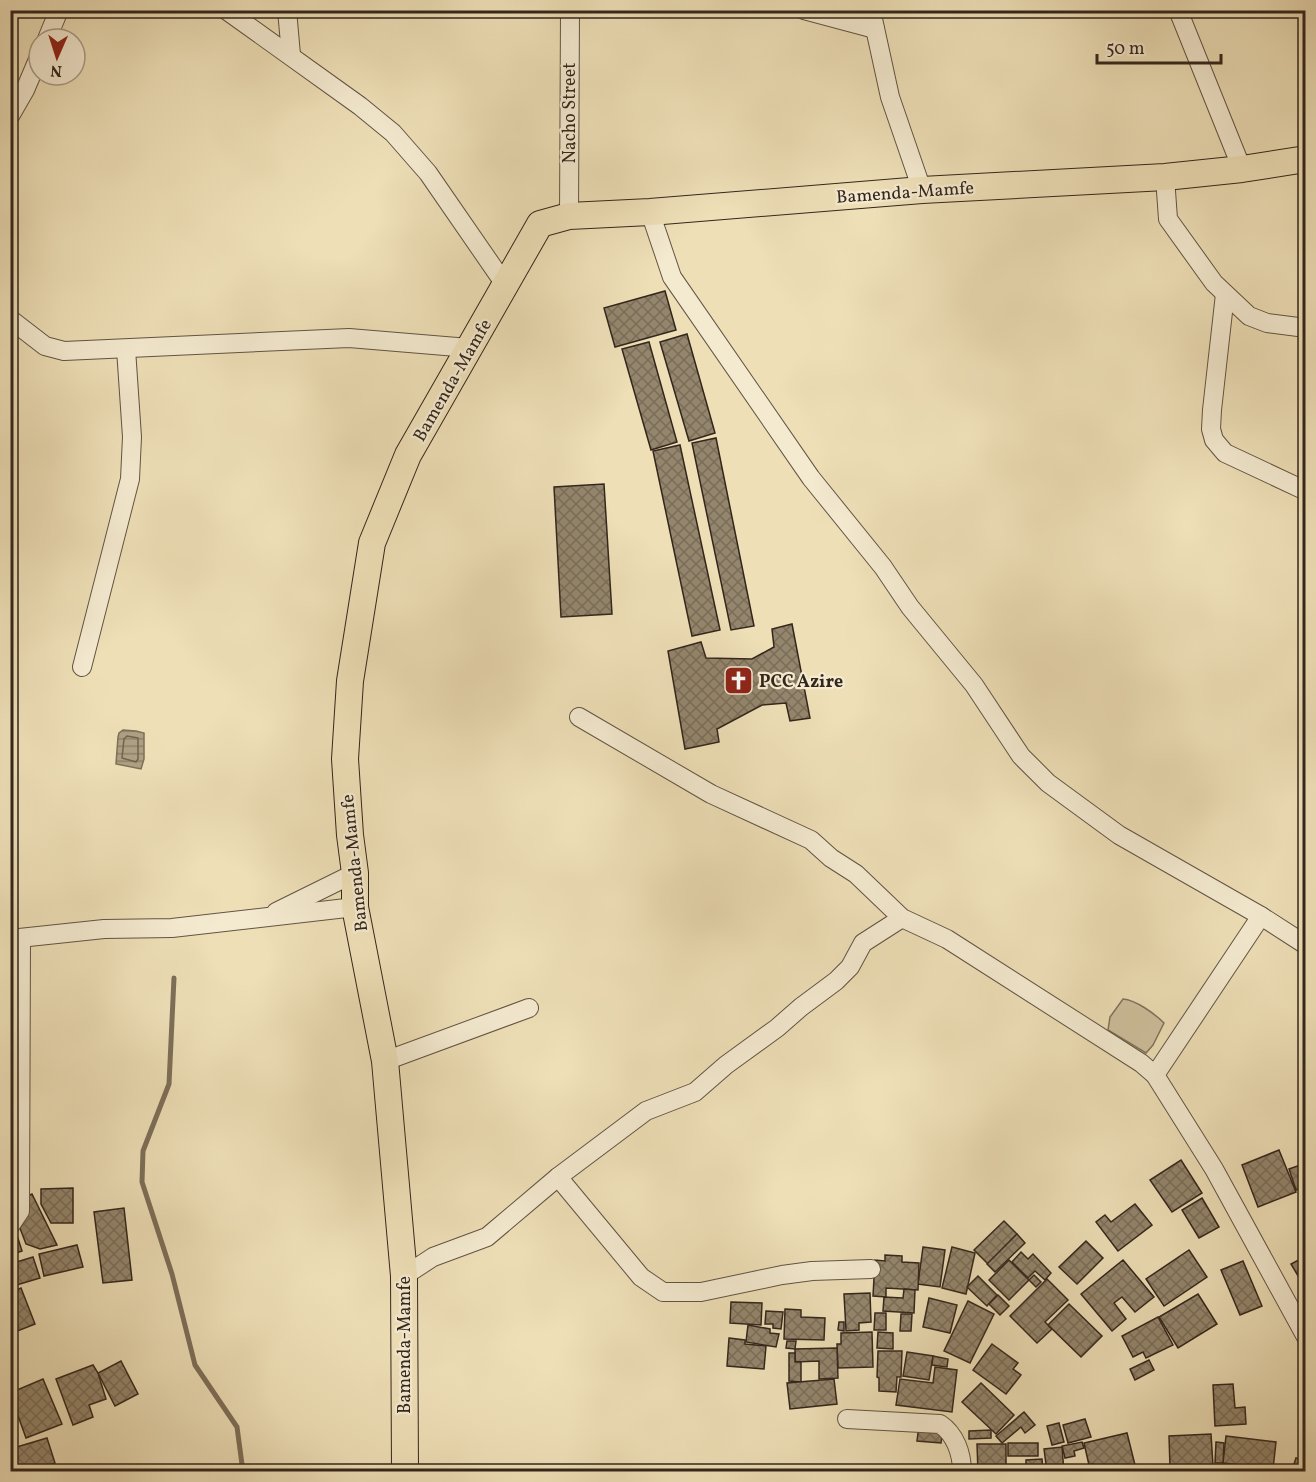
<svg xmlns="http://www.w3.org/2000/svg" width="1316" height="1482" viewBox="0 0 1316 1482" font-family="Vollkorn,serif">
<defs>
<pattern id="water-rules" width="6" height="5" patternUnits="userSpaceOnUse" patternTransform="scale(1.5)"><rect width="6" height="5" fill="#aea082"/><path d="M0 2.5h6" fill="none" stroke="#8e826a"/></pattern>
<pattern id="building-cross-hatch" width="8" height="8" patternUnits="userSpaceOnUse" patternTransform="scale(1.5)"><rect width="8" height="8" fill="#94866d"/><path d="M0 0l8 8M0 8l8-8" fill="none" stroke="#796d59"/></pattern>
</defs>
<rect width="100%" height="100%" fill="#eedfb7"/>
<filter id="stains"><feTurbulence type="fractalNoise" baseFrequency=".00333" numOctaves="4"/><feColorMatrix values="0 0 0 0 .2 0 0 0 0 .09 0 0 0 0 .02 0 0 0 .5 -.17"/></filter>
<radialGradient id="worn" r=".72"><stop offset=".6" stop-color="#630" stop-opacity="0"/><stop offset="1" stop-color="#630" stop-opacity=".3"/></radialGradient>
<path fill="#cec09d" stroke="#80735c" stroke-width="1.5" d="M1123,999C1136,1000 1155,1014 1164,1023L1153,1045L1146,1053L1108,1030L1110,1017Z"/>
<polygon fill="url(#water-rules)" stroke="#7d6f59" stroke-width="1.5" points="123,730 136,731 144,733 144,759 141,769 116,764 118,737 119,733"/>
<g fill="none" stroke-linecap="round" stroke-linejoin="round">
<polygon stroke="#70634f" stroke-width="1.5" points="127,736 138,738 138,759 136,762 122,758 124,739"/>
<polyline stroke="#7d6f59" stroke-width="5" points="174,978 169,1084 143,1151 142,1182 172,1274 195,1365 237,1427 243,1472"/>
</g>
<g fill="url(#building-cross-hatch)" stroke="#33261c" stroke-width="1.5">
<polygon points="665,291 676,330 615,347 604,308"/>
<polygon points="687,334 715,433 689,441 660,342"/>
<polygon points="649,342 677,442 651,450 622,349"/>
<polygon points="716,438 754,626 731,630 692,443"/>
<polygon points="680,445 720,630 692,636 653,451"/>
<polygon points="604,484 612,614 561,617 554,487"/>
<polygon points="792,624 810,718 790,721 786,703 762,705 717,729 719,742 685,749 668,651 701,642 706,658 752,659 774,647 772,629"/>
<polygon points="1279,1150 1296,1192 1258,1207 1242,1165"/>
<polygon points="1181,1160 1202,1193 1172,1212 1150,1180"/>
<polygon points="1306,1163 1306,1187 1296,1190 1289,1169"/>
<polygon points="73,1188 73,1223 51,1223 41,1204 41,1189"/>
<polygon points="32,1194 57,1245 40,1249 26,1244 18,1223 23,1198"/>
<polygon points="1202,1198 1219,1227 1199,1238 1182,1210"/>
<polygon points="1135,1204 1152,1225 1118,1251 1096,1222 1105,1215 1111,1222"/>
<polygon points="124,1208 132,1280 103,1283 94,1212"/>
<polygon points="1004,1221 1017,1234 988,1264 974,1250"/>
<polygon points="16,1232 22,1251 10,1255 10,1233"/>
<polygon points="1017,1234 1025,1243 995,1272 987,1264"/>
<polygon points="1086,1241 1103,1258 1077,1284 1059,1267"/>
<polygon points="77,1245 83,1267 44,1276 39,1254"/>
<polygon points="923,1247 945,1250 940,1287 918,1284"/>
<polygon points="952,1247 975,1253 966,1294 942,1288"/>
<polygon points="1189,1250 1207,1277 1164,1306 1146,1279"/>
<polygon points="1021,1252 1028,1259 1033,1254 1051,1273 1045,1280 1035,1271 1028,1278 1012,1262"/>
<polygon points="885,1255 902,1256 902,1262 919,1263 918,1290 886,1288 886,1297 873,1296 875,1260 885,1261"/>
<polygon points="1306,1256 1306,1285 1304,1286 1291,1264"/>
<polygon points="33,1257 40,1278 10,1287 10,1264"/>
<polygon points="1009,1260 1029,1280 1009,1300 989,1280"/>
<polygon points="1123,1260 1154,1297 1135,1312 1122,1297 1114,1303 1126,1319 1112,1331 1081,1294"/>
<polygon points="1243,1261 1262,1306 1240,1315 1221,1270"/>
<polygon points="1034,1275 1041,1282 1036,1287 1029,1280"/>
<polygon points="978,1276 997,1295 987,1306 967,1287"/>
<polygon points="1047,1279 1068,1300 1045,1322 1052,1329 1037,1343 1010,1316"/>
<polygon points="21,1288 35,1324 10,1334 10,1293"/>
<polygon points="904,1289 915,1290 914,1313 883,1311 884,1297 903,1298"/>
<polygon points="870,1293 871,1322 859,1323 859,1330 846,1331 844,1294"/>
<polygon points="1198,1294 1217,1324 1178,1348 1159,1317"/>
<polygon points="998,1295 1009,1306 1000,1315 989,1304"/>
<polygon points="929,1298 957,1305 950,1333 923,1327"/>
<polygon points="968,1301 994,1314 970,1363 944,1351"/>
<polygon points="731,1302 762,1303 761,1325 730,1323"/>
<polygon points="1069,1304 1102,1336 1081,1357 1048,1325"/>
<polygon points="785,1309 801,1310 801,1317 825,1318 824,1340 784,1339"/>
<polygon points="766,1311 783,1312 781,1329 773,1328 773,1324 765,1324"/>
<polygon points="875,1313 886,1313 886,1330 874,1330"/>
<polygon points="901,1314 912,1314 911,1331 900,1331"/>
<polygon points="1158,1317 1173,1345 1146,1358 1143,1352 1133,1357 1122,1336"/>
<polygon points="839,1322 844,1322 844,1331 838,1330"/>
<polygon points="748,1325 770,1329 770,1333 779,1334 776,1347 746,1342"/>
<polygon points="872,1332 873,1367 838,1368 837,1344 841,1344 841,1333"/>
<polygon points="878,1332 893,1333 893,1349 877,1348"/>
<polygon points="729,1338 745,1340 745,1344 766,1346 764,1369 727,1366"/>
<polygon points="787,1341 796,1341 795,1349 786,1348"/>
<polygon points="992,1344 1018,1363 1013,1369 1021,1375 1006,1394 973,1370"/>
<polygon points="837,1348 838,1378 819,1379 819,1361 795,1362 795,1349"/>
<polygon points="878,1351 902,1351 901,1377 897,1377 896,1392 879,1391 879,1378 877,1377"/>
<polygon points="907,1352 933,1356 929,1380 903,1376"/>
<polygon points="789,1353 795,1353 795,1362 801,1362 801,1382 789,1381"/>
<polygon points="933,1356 948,1359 947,1367 932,1365"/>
<polygon points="1149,1360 1154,1370 1135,1380 1130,1369"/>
<polygon points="121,1361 138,1394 115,1406 98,1373"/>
<polygon points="93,1365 98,1373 106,1399 89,1405 93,1417 73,1425 56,1379"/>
<polygon points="935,1367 957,1370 952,1412 896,1405 900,1379 933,1383"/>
<polygon points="43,1379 62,1424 26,1438 17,1413 10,1415 10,1393"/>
<polygon points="834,1379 837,1404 790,1409 787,1383"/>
<polygon points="981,1383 1014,1415 996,1434 962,1402"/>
<polygon points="1233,1384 1235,1408 1245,1407 1246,1424 1215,1426 1213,1385"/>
<polygon points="1024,1412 1035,1425 1025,1433 1021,1427 1002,1443 996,1436"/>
<polygon points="1085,1419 1091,1437 1068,1443 1063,1425"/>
<polygon points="1059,1423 1064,1442 1052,1445 1047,1426"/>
<polygon points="919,1425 943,1427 941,1443 917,1441"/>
<polygon points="991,1430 991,1438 969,1439 969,1431"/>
<polygon points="1127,1433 1135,1465 1107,1472 1095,1472 1093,1464 1089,1465 1084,1443"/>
<polygon points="1211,1434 1213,1466 1185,1467 1185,1472 1174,1472 1174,1467 1170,1467 1169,1436"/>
<polygon points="1226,1436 1276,1442 1273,1469 1223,1463"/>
<polygon points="47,1438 55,1463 27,1472 17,1472 10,1449"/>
<polygon points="1082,1442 1084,1448 1074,1451 1075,1456 1065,1458 1062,1446"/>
<polygon points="1216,1442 1224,1443 1223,1463 1215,1463"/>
<rect x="1008" y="1443" width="30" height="13"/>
<polygon points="977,1444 1006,1444 1006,1472 978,1472"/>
<polygon points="1062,1447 1064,1472 1047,1472 1044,1449"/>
<polygon points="1302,1452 1306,1453 1306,1471 1293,1467 1296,1458 1300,1459"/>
<polygon points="1042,1459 1043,1472 1009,1472 1026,1470 1026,1460"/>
</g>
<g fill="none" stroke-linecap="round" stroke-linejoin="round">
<defs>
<g id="minor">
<polyline points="226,10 360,106 393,133 428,173 506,286"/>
<polyline points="287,10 291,55"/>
<polyline points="804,10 875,29"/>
<polyline points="871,10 890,97 922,190"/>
<polyline points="1178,10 1242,169"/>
<polyline points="47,39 59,10"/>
<polyline points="10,116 25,90 39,57"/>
<polyline points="1165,177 1168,219 1214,283 1249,316 1267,323 1306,328"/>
<polyline points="650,212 672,277 811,478 883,567 910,607 974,685 1021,756 1048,783 1119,835 1261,916 1155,1075"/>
<polyline points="569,216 570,10"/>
<polyline points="1225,294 1212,410 1211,429 1214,440 1225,453 1306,491"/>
<polyline points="10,319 45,346 64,351 349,338 469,348"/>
<polyline points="82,667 130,479 132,437 126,349"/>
<polyline points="579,717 711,794 811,840 831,858 856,874 902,918 947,939 1141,1063 1155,1075 1214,1169 1306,1337"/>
<polyline points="276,912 355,873"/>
<polyline points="1261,916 1306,945"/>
<polyline points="10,939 104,929 172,928 355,907"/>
<polyline points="385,1061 529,1008"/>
<polyline points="558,1177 641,1277 663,1292 701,1292 782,1275 812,1271 871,1269"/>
<polyline points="10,1226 20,1211 21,939"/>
<polyline points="404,1276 433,1257 487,1237 558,1177 646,1111 695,1092 726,1065 777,1028 801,1007 836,981 850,967 863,943 902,918"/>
<path d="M847,1419L940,1424C955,1434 962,1453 962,1472"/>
</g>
<polyline id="highway" points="405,1472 404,1276 385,1061 355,907 355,873 350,835 345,759 350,681 372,543 408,455 540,224 569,216 650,212 922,190 1165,177 1242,169 1306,159"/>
</defs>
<use href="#minor" stroke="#625443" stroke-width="20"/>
<use href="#highway" stroke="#33261c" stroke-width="28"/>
<use href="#minor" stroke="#f4ead0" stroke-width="18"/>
<use href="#highway" stroke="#eedfb7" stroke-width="26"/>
</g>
<defs>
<symbol id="church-square" viewBox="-11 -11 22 22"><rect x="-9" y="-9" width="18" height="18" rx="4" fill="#8f2418" stroke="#f4ead0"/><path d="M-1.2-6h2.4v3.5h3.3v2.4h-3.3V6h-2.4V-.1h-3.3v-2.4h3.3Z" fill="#fff"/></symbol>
</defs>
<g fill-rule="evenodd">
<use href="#church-square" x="722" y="664" width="33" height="33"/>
</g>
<g text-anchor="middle" stroke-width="4.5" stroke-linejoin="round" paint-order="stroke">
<g font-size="18" fill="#33261c" stroke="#f4ead0">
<text transform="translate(569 113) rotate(-90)" y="6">Nacho Street</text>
<text transform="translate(905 192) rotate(-4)" y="6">Bamenda-Mamfe</text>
<text transform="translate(452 380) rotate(-60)" y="6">Bamenda-Mamfe</text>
<text transform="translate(354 863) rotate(-96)" y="6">Bamenda-Mamfe</text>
<text transform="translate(404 1345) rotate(-90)" y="6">Bamenda-Mamfe</text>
</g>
<g font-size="18" font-weight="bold" fill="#33261c" stroke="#f4ead0" text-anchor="start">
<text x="759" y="687">PCC Azire</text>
</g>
</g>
<rect width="1316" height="1482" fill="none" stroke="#eedfb7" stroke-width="36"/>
<rect x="12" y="12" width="1292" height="1458" fill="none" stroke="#33261c" stroke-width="3"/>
<rect x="18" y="18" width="1280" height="1446" fill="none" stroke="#33261c" stroke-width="1.5"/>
<g transform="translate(57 57) rotate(183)"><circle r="28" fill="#f4ead0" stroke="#a79c88" stroke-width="1.5"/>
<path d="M0-4.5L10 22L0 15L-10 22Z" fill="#8f2418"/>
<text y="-9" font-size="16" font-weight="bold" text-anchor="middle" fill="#33261c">N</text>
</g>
<path d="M1097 54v9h124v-9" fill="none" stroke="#33261c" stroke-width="3"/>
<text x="1106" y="54" font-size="18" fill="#33261c" stroke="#f4ead0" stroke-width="4.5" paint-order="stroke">50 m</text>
<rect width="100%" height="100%" filter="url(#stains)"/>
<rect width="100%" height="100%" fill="url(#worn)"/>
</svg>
